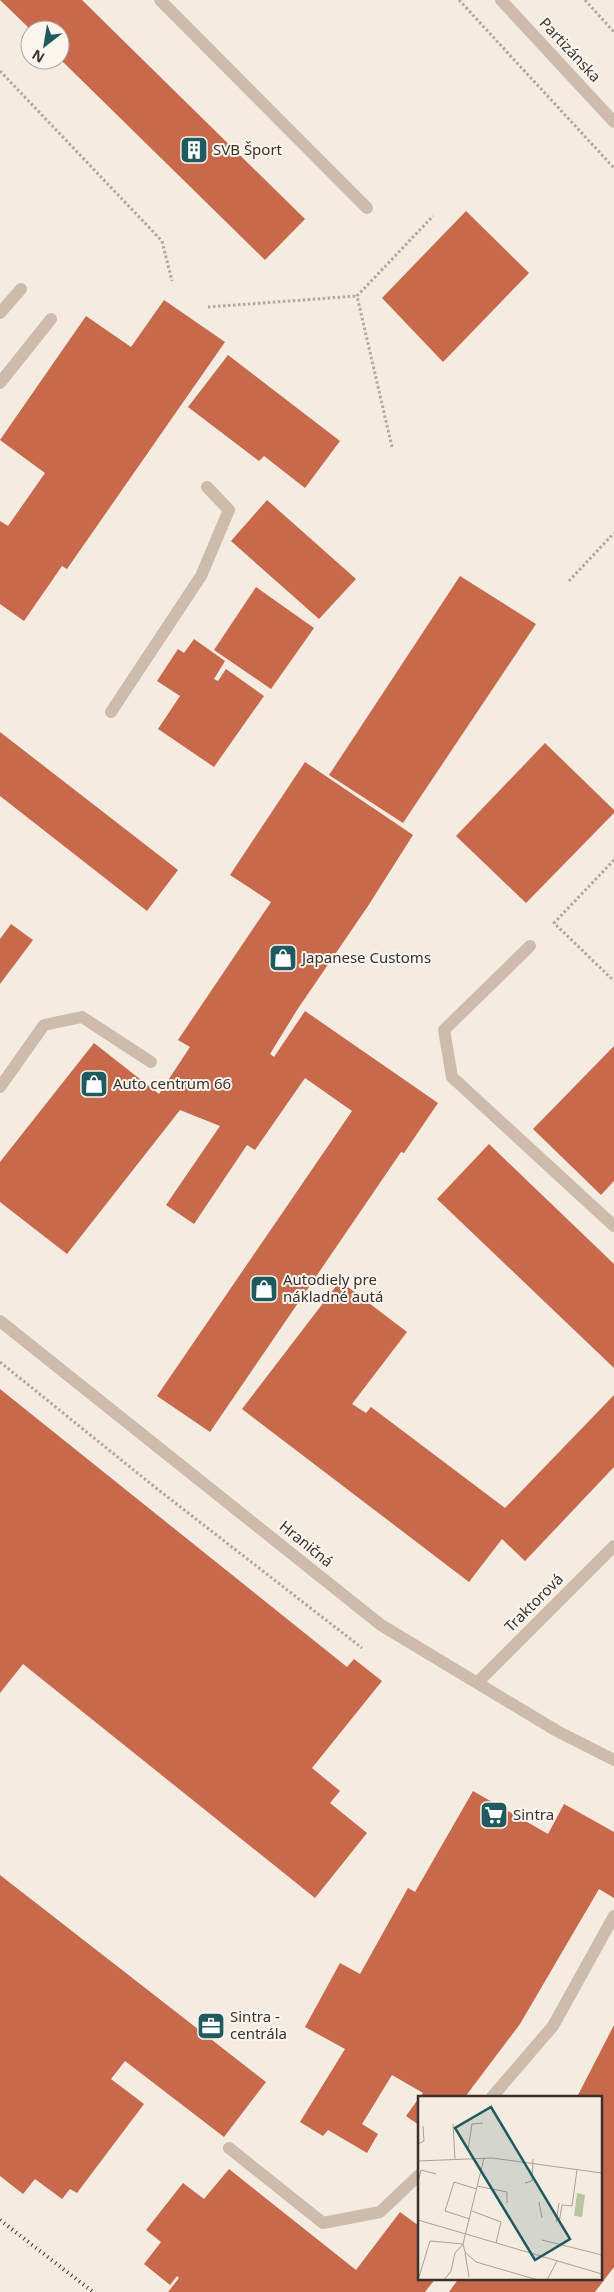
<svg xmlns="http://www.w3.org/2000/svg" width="614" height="2292" viewBox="0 0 614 2292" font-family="'Noto Sans',sans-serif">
<rect width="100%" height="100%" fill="#f4ebe1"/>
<g fill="#c8694b">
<polygon points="0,0 82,0 305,219 265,260 60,59 60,30 31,30"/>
<polygon points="466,211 529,273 443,362 382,298"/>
<polygon points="164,300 225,342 67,569 62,566 24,621 0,604 0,521 8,526 45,473 0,440 86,316 131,347"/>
<polygon points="228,355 340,441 305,488 264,456 259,461 188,407"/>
<polygon points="267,500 356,579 319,619 231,541"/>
<polygon points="460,576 536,624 403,823 329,775"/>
<polygon points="256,587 314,628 271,689 214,650"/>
<polygon points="194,639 225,661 214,679 218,681 226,669 264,696 214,767 158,729 180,696 157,681 178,649 184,653"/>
<polygon points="0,732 178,870 147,911 0,796"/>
<polygon points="545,743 614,810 614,813 526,903 456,836"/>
<polygon points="305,762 413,835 368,906 297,1010 270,1054 274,1057 305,1011 438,1103 404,1153 401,1152 210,1432 157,1396 352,1111 305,1078 255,1150 247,1145 194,1224 166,1205 220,1126 180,1110 67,1254 0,1202 0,1162 94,1043 159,1094 190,1047 178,1040 271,902 230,875"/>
<polygon points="11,924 33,940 0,984 0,939"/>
<polygon points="614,1046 614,1181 601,1195 533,1129"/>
<polygon points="489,1144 614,1264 614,1368 437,1199"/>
<polygon points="340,1281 407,1332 352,1404 366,1413 371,1407 505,1508 614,1395 614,1467 525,1561 502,1539 469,1582 242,1409"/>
<polygon points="0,1389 347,1667 354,1659 382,1681 312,1768 340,1791 330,1803 367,1833 315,1898 23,1664 0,1693"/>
<polygon points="473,1791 548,1834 564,1804 614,1832 614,1898 599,1889 520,2024 465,2097 420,2097 423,2093 392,2075 362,2124 378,2134 367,2153 328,2130 323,2136 300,2122 345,2049 305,2027 340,1963 360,1974 408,1888 415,1892"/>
<polygon points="0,1875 266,2082 224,2137 125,2061 111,2079 144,2104 77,2193 70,2189 62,2199 35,2179 23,2194 0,2176"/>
<polygon points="614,2025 614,2267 595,2292 449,2292 459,2278 600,2278 600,2097 577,2097"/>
<polygon points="419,2098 419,2125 406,2116"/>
<polygon points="229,2169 356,2270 400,2212 419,2226 419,2278 436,2278 425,2292 168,2292 179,2278 177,2276 170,2285 144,2264 161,2242 146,2230 183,2183 204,2199"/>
</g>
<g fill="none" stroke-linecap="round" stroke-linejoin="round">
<g stroke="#b9a596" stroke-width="3" stroke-dasharray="2.5 2.5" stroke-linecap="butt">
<polyline points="459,0 614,168"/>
<polyline points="585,0 614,32"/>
<polyline points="0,71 162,241 172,281"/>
<polyline points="208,307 357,296"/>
<polyline points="392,447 357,296 433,216"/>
<polyline points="569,581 614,533"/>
<polyline points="614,860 554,923 614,981"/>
<polyline points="0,1362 156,1488 362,1648"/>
</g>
<g stroke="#cdbbac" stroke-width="12">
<polyline points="160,0 367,208"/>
<polyline points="501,0 614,122"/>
<polyline points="0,313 21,289"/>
<polyline points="0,383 51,319"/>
<polyline points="111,712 201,576 229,510 207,487"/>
<polyline points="530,946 444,1030 452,1077 614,1226"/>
<polyline points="0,1087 44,1025 82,1017 151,1062"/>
<polyline points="0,1321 381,1625 557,1731 614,1760"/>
<polyline points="478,1682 614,1546"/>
<polyline points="492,2097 553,2026 614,1916"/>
<polyline points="229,2148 323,2223 380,2212 419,2175"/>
</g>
<polyline stroke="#3b302b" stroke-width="4" stroke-dasharray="1 4" stroke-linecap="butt" points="0,2220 93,2292"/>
</g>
<defs>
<symbol id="building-square" viewBox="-11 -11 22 22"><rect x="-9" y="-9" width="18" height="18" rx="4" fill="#1f5a5e" stroke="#fbf5ee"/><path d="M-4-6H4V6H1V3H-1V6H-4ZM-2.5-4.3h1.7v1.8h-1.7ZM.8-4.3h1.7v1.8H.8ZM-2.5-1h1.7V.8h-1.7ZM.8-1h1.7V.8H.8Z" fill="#fff"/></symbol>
<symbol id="shop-square" viewBox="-11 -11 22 22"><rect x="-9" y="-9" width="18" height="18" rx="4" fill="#1f5a5e" stroke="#fbf5ee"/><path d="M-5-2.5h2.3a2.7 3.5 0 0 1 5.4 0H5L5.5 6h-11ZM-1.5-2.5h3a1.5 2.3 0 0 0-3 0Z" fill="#fff"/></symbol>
<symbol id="supermarket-square" viewBox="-11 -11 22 22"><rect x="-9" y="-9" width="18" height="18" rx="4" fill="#1f5a5e" stroke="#fbf5ee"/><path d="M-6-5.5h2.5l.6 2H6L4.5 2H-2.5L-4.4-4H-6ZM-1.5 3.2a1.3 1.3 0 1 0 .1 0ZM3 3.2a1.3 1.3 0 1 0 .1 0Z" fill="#fff"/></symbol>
<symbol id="office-square" viewBox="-11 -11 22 22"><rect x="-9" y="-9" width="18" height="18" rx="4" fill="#1f5a5e" stroke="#fbf5ee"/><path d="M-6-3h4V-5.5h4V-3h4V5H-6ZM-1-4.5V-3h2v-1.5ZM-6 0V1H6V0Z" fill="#fff"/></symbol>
</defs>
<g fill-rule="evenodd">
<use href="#building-square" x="178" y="134" width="32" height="32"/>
<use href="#shop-square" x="267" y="942" width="32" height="32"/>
<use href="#shop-square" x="78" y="1068" width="32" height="32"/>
<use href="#shop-square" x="248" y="1273" width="32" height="32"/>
<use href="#supermarket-square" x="478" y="1799" width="32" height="32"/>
<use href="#office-square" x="195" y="2010" width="32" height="32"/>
</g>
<g text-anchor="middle" stroke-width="4" stroke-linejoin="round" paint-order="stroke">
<g font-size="15" fill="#3b302b" stroke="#fbf5ee">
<text transform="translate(570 50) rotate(47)" y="5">Partizánska</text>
<text transform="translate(306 1544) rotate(39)" y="5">Hraničná</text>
<text transform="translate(534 1603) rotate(-45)" y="5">Traktorová</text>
</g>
<g font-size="15" fill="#3b302b" stroke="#fbf5ee" text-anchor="start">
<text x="213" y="155">SVB Šport</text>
<text x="302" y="963">Japanese Customs</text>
<text x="113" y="1089">Auto centrum 66</text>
<text x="283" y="1285">Autodiely pre<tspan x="283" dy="17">nákladné autá</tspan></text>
<text x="513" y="1820">Sintra</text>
<text x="230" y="2022">Sintra -<tspan x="230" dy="17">centrála</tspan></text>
</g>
</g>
<g transform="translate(418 2096)">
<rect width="184" height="184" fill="#f4ebe1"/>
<path d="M159,97L167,99L164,121L156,120Z" fill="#b8c4a0"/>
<path fill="none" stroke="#aaa098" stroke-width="1" d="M35,28L37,63M0,48L6,45L5,30M50,54L54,28L65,27M66,62L45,148L47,156L58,166L120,184M0,65L74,62L184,77M0,86L3,74L18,78M107,87L114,85L115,63M59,90L89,96V107M121,106L124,122M54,115L83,126L78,147M52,123L27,115L36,86L59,93M0,124L184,178M138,126L141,107M141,127L144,109L154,110L159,74M124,144L184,159M47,157L51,181M0,184L12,145L45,148M26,184L33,175L37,157L45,148M129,184L139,165"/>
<path fill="#1f5a5e" fill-opacity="0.15" stroke="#1f5a5e" stroke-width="2.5" d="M73,11L152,143L117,164L37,32Z"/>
<rect width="184" height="184" fill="none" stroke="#3b302b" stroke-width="2.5"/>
</g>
<g transform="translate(45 45) rotate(211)"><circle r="24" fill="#fbf5ee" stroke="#aea6a0"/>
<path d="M0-4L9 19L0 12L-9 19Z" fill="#1f5a5e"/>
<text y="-8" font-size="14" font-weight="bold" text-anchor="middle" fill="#3b302b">N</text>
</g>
</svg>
